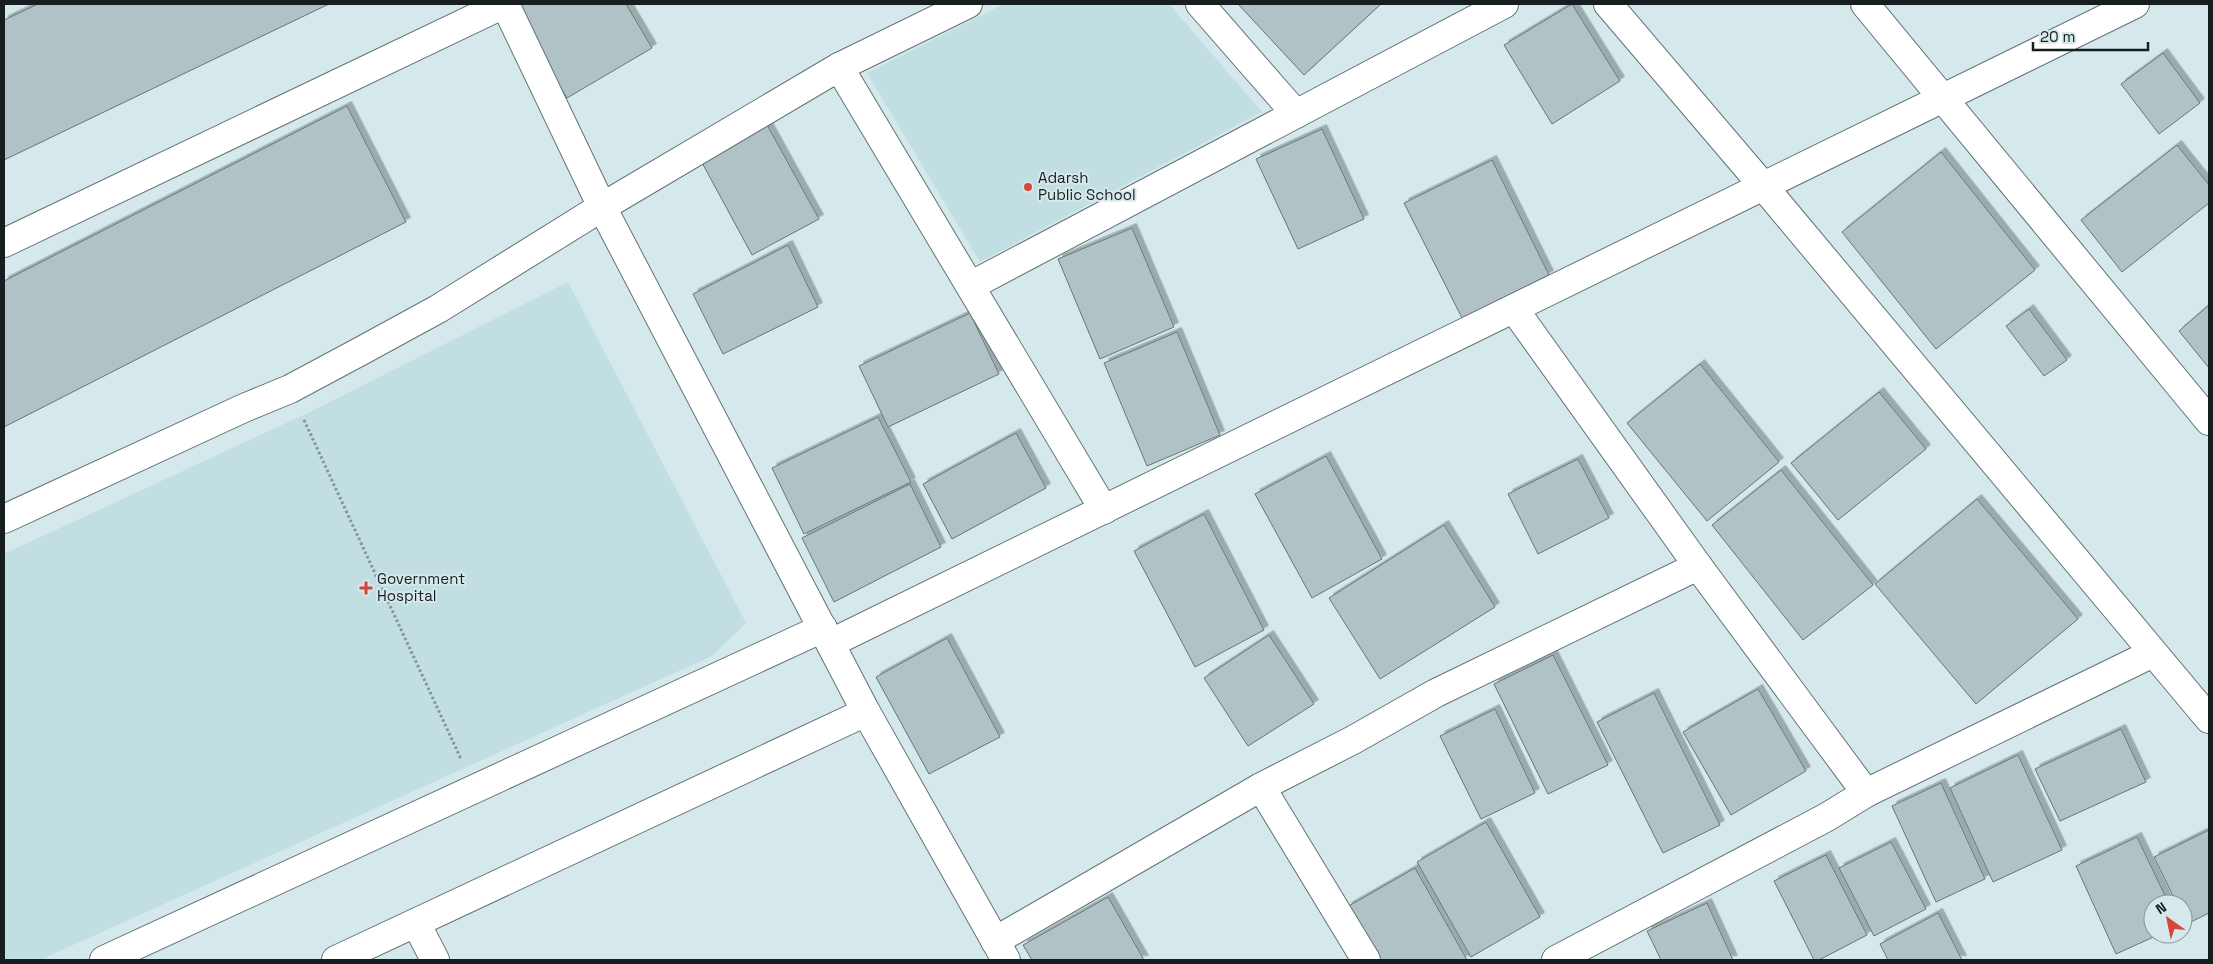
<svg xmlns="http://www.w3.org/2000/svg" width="2213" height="964" viewBox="0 0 2213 964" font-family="'Space Grotesk',sans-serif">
<defs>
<filter id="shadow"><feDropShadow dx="4.5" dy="-4.5" stdDeviation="0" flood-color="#0004"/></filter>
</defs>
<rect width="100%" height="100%" fill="#d5e8eb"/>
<g fill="#c1dee3">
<polygon points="1004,4 1169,4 1262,112 980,262 867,73"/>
<polygon points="568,282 746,623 712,656 40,960 4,960 4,554 308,413"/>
</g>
<g fill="#b0c2c5" stroke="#657679" filter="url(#shadow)">
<polygon points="38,4 329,4 4,160 4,20"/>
<polygon points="511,4 626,4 652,48 567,98"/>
<polygon points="1238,4 1381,4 1304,75"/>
<polygon points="1572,4 1620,81 1552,124 1504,45"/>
<polygon points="2163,53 2200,103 2159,134 2121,84"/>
<polygon points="347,106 406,222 4,427 4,281"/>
<polygon points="766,123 819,219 752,255 700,159"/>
<polygon points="1322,129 1364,219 1298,249 1256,159"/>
<polygon points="2177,145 2209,185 2209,203 2122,272 2081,220"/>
<polygon points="1941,152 2035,270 1936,349 1842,232"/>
<polygon points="1492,160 1549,275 1462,318 1404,203"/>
<polygon points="1132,228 1174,327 1100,359 1058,259"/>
<polygon points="788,245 818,307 723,354 693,294"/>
<polygon points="2209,305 2209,368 2179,331"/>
<polygon points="2029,309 2067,360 2044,376 2006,326"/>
<polygon points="970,313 999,374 888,427 859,366"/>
<polygon points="1177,332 1220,435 1147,466 1104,363"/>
<polygon points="1700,364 1779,462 1707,521 1627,423"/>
<polygon points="1879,392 1926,449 1838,520 1791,463"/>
<polygon points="878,417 911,482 804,534 772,468"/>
<polygon points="1016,433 1046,488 952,539 923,484"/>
<polygon points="1326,456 1382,559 1312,598 1255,494"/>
<polygon points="1578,459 1609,518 1538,554 1508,494"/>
<polygon points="1781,470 1873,585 1803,640 1712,525"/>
<polygon points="910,484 941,547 834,602 802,538"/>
<polygon points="1977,499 2078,619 1976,704 1875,584"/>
<polygon points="1204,514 1264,630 1195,667 1134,551"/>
<polygon points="1444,525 1495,607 1380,679 1329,598"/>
<polygon points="1269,635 1314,704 1248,746 1204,678"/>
<polygon points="947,638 1000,737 929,774 876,677"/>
<polygon points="1553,655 1608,765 1548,794 1494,684"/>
<polygon points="1758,689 1806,771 1731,815 1683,732"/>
<polygon points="1654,693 1720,825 1663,853 1597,722"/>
<polygon points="1495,709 1535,793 1481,819 1440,736"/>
<polygon points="2121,729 2146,782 2060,821 2035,769"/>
<polygon points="2018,755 2062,850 1993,882 1950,788"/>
<polygon points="1941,783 1985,879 1936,902 1892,806"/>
<polygon points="1486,822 1540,917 1471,957 1417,862"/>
<polygon points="2209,830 2209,913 2187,924 2183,915 2183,904 2177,904 2154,857"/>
<polygon points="2137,837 2169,904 2153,904 2153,934 2160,934 2116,954 2076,866"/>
<polygon points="1891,842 1926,909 1874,936 1839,868"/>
<polygon points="1826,855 1867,935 1819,960 1814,960 1774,881"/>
<polygon points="1415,868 1467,960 1377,960 1347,907"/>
<polygon points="1108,897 1144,960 1032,960 1023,945"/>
<polygon points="1707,903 1733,960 1661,960 1647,931"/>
<polygon points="1938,913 1962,960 1888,960 1880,944"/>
</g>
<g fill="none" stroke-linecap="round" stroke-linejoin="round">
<defs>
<g id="minor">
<polyline points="505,4 602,207 866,712 1006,960"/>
<polyline points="1200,4 1296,114"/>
<polyline points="1608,4 1764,187 2209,719"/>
<polyline points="1865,4 2209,421"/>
<polyline points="839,67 1104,510"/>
<polyline points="4,243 504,4"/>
<polyline points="972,285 1504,4"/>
<polyline points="1514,309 1698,566 1866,793"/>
<polyline points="4,519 244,408 290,389 361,351 438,309 602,207 839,67 968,4"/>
<polyline points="831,643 2135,4"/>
<polyline points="1261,787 1366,960"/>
<polyline points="416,923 435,960"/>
<polyline points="995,941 1261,787 1353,740 1436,693 1698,566"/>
<polyline points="104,960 823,628"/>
<polyline points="336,960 866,712"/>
<polyline points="1556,960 1827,817 1866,793 2153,653"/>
</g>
</defs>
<use href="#minor" stroke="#627376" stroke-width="30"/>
<polyline stroke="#869497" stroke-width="3" stroke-dasharray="2.5 2.5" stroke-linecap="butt" points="304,420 461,759"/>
<use href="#minor" stroke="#fff" stroke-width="28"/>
</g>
<g fill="#d5473b" stroke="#d5e8eb" stroke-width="2">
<circle cx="1028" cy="187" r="5"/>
<path d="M363.5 580.5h5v5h5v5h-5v5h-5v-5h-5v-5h5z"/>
</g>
<g text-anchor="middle" stroke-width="4" stroke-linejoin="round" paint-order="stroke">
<g font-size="15" fill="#171e1f" stroke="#d5e8eb" text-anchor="start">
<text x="1038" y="183">Adarsh<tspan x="1038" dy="17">Public School</tspan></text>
<text x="377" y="584">Government<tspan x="377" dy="17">Hospital</tspan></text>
</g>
</g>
<rect width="2213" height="964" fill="none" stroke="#171e1f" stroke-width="10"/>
<g transform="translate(2168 919) rotate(327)"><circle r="24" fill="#d5e8eb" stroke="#899799"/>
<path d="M0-4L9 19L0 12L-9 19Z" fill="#d5473b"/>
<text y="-8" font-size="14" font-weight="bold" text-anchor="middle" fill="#171e1f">N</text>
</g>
<path d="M2033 42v8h115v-8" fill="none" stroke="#171e1f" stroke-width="2.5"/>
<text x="2040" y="42" font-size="15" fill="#171e1f" stroke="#d5e8eb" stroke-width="4" paint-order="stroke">20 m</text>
</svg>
